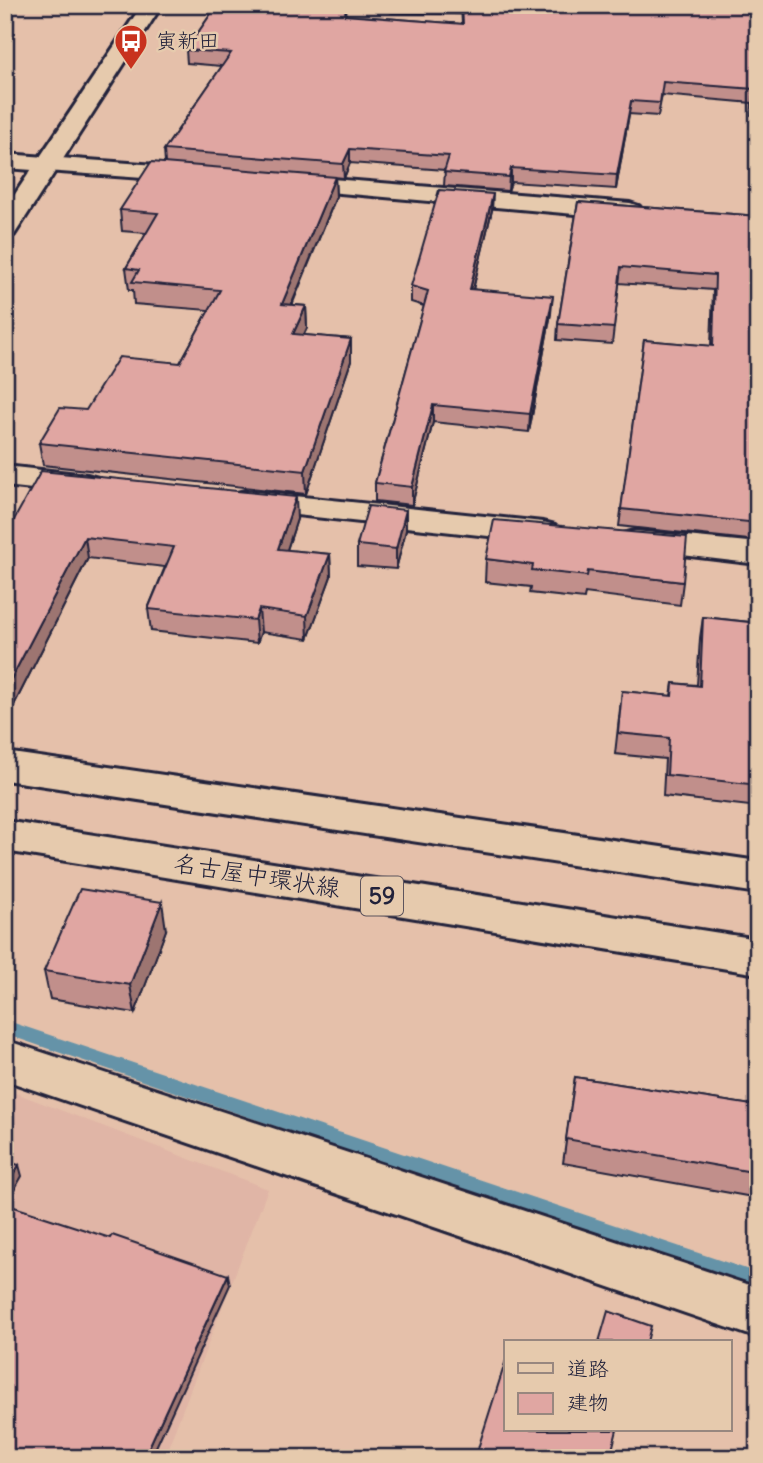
<svg xmlns="http://www.w3.org/2000/svg" width="763" height="1463" viewBox="0 0 763 1463" font-family="Delius,'Klee One',sans-serif">
<rect width="100%" height="100%" fill="#e5c0aa"/>
<filter id="ink" filterUnits="userSpaceOnUse"><feTurbulence type="fractalNoise" baseFrequency=".0143" numOctaves="2"/><feDisplacementMap in="SourceGraphic" scale="14" xChannelSelector="R" yChannelSelector="G"/><feConvolveMatrix kernelMatrix="1 2 1 2 8 2 1 2 1" color-interpolation-filters="sRGB"/></filter>
<g filter="url(#ink)">
<polygon fill="#e0b5a6" points="5,1089 268,1189 164,1458 5,1458"/>
<g fill="none" stroke-linecap="round" stroke-linejoin="round">
<polygon fill="#6593a8" fill-rule="evenodd" points="5,1020 758,1273 758,1291 5,1034"/>
<defs>
<g id="street">
<polygon points="382,5 522,5 523,7 513,13 392,11"/>
<polygon points="5,154 198,168 207,170 210,175 207,180 198,182 5,168"/>
<polygon points="282,175 630,203 639,206 643,211 639,216 630,219 273,187 270,182 273,177"/>
<polygon points="5,466 87,475 98,478 103,485 98,492 87,495 5,486"/>
<polygon points="245,491 543,522 555,525 560,532 555,539 543,542 233,508 229,501 233,494"/>
<polygon points="635,531 758,543 758,564 623,548 618,541 623,534"/>
<polygon points="5,1040 758,1288 758,1338 5,1080"/>
</g>
<polygon id="secondary" points="142,5 162,5 18,229 14,235 5,237 5,209"/>
<g id="primary">
<polygon points="5,752 758,861 758,893 5,780"/>
<polygon points="5,821 758,939 758,974 5,851"/>
</g>
</defs>
<use href="#street" stroke="#22223b" stroke-width="6"/>
<use href="#secondary" stroke="#22223b" stroke-width="6"/>
<use href="#primary" stroke="#22223b" stroke-width="6"/>
<use href="#street" fill="#e6caad" fill-rule="evenodd"/>
<use href="#secondary" fill="#e6caad" fill-rule="evenodd"/>
<use href="#primary" fill="#e6caad" fill-rule="evenodd"/>
</g>
<g fill="#c18f8b" stroke="#22223b" stroke-width="2">
<polygon points="217,5 347,5 346,15 462,24 461,5 758,5 758,116 751,115 752,103 662,95 658,116 629,114 616,189 511,182 508,191 444,186 445,170 350,163 344,178 335,177 336,197 292,305 306,306 307,328 303,335 351,339 351,361 306,494 43,465 39,443 86,410 180,363 209,310 134,304 133,290 129,290 126,268 147,233 122,231 120,210 165,163 164,150 222,66 187,63 186,50"/>
<polygon points="578,202 758,216 758,541 619,526 644,340 711,346 713,290 619,283 612,344 557,340 558,324"/>
<polygon points="492,210 473,289 551,313 529,432 433,422 412,505 375,501 375,483 424,306 411,302 411,286"/>
<polygon points="406,510 406,530 396,569 357,566 357,545"/>
<polygon points="297,519 287,550 330,554 331,576 308,639 261,632 257,643 151,631 148,609 165,567 88,558 13,707 5,706 5,536"/>
<polygon points="486,559 683,582 680,605 585,593 584,599 530,593 531,587 485,582"/>
<polygon points="703,617 758,623 758,807 663,796 665,759 615,754 622,691 671,696 673,683 697,685 700,638"/>
<polygon points="166,930 135,1013 50,999 44,971"/>
<polygon points="575,1077 758,1106 758,1198 563,1163"/>
</g>
<g fill="#9d7471" stroke="#22223b" stroke-width="2">
<polygon points="631,101 629,114 616,189 617,175"/>
<polygon points="350,149 350,163 344,178 343,164"/>
<polygon points="511,168 511,182 508,191 509,177"/>
<polygon points="335,177 336,197 283,325 282,304"/>
<polygon points="493,194 492,210 469,306 470,289"/>
<polygon points="553,296 551,313 529,432 530,414"/>
<polygon points="306,306 307,328 294,356 293,334"/>
<polygon points="351,339 351,361 306,494 305,471"/>
<polygon points="433,405 433,422 412,505 412,487"/>
<polygon points="296,497 297,519 280,571 278,549"/>
<polygon points="406,510 406,530 396,569 396,549"/>
<polygon points="85,537 88,558 13,707 8,685"/>
<polygon points="330,554 331,576 308,639 307,616"/>
<polygon points="259,609 261,632 257,643 255,620"/>
<polygon points="162,902 166,930 135,1013 130,985"/>
<polygon points="19,1165 22,1176 5,1206 5,1189"/>
<polygon points="228,1275 230,1285 151,1458 144,1458"/>
</g>
<g fill="#e0a6a2" stroke="#22223b" stroke-width="2">
<polygon points="217,5 346,5 345,15 463,24 462,5 758,5 758,102 753,102 754,89 663,82 660,103 631,101 617,175 511,168 509,177 444,172 449,156 350,149 343,164 164,150 231,53 186,50"/>
<polygon points="151,162 335,177 282,304 306,306 293,334 351,339 305,471 39,443 60,408 86,410 119,357 180,363 220,290 132,282 139,270 126,268 158,213 120,210"/>
<polygon points="439,190 493,194 470,289 553,296 530,414 433,405 412,487 375,483 428,291 411,286"/>
<polygon points="578,202 758,216 758,523 621,509 644,340 713,346 715,275 621,267 614,328 558,324"/>
<polygon points="41,471 296,497 278,549 330,554 307,616 259,609 255,620 148,609 174,547 85,537 8,685 5,685 5,536"/>
<polygon points="368,506 406,510 396,549 357,545"/>
<polygon points="494,520 687,537 683,582 588,571 587,576 532,570 533,565 486,559"/>
<polygon points="703,617 758,623 758,785 667,775 669,738 618,733 622,691 672,696 673,683 700,686"/>
<polygon points="80,889 162,902 130,985 44,971"/>
<polygon points="575,1077 758,1106 758,1173 566,1139"/>
<polygon points="5,1161 19,1165 5,1189"/>
<polygon points="5,1204 110,1238 112,1235 228,1275 144,1458 5,1458"/>
<polygon points="608,1311 651,1326 647,1342 599,1342"/>
<polygon points="506,1360 506,1430 617,1430 610,1458 475,1458"/>
</g>
</g>
<defs>
<symbol id="bus-pin" viewBox="-11 -11 22 30"><path d="M0 17L-7.5 6A9.5 9.5 0 1 1 7.5 6Z" fill="#c8321e" stroke="#e6caad"/><path d="M-5-6H5V4H4V6H2V4H-2V6H-4V4H-5ZM-3.5-4V0h7V-4ZM-3.5 1.2v1.5H-2V1.2ZM2 1.2v1.5H3.5V1.2Z" fill="#fff"/></symbol>
</defs>
<g fill-rule="evenodd">
<use href="#bus-pin" x="112" y="22" width="38" height="52"/>
</g>
<g text-anchor="middle" stroke-width="5" stroke-linejoin="round" paint-order="stroke">
<g font-size="21" fill="#22223b" stroke="#e6caad" text-anchor="start">
<text x="156" y="48">寅新田</text>
</g>
<rect fill="#e6caad" stroke="#5d545d" stroke-width="2" x="361" y="876.5" width="42" height="39" rx="5"/>
<g font-size="23" font-weight="bold" fill="#22223b">
<text x="382" y="904">59</text>
</g>
<g font-size="24" fill="#22223b" stroke="#e6caad">
<text transform="translate(257 876) rotate(9)" y="8">名古屋中環状線</text>
</g>
</g>
<rect width="763" height="1463" fill="none" stroke="#e6caad" stroke-width="28"/>
<rect x="14" y="14" width="735" height="1435" fill="none" stroke="#22223b" stroke-width="2.5" filter="url(#ink)"/>
<rect x="504" y="1340" width="228" height="91" fill="#e6caad" stroke="#98877f" stroke-width="2"/>
<rect x="518" y="1363" width="35" height="10" fill="#e6caad" stroke="#98877f" stroke-width="2"/>
<text x="567" y="1376" font-size="21" fill="#22223b">道路</text>
<rect x="518" y="1393" width="35" height="21" fill="#e0a6a2" stroke="#98877f" stroke-width="2"/>
<text x="567" y="1410" font-size="21" fill="#22223b">建物</text>
</svg>
